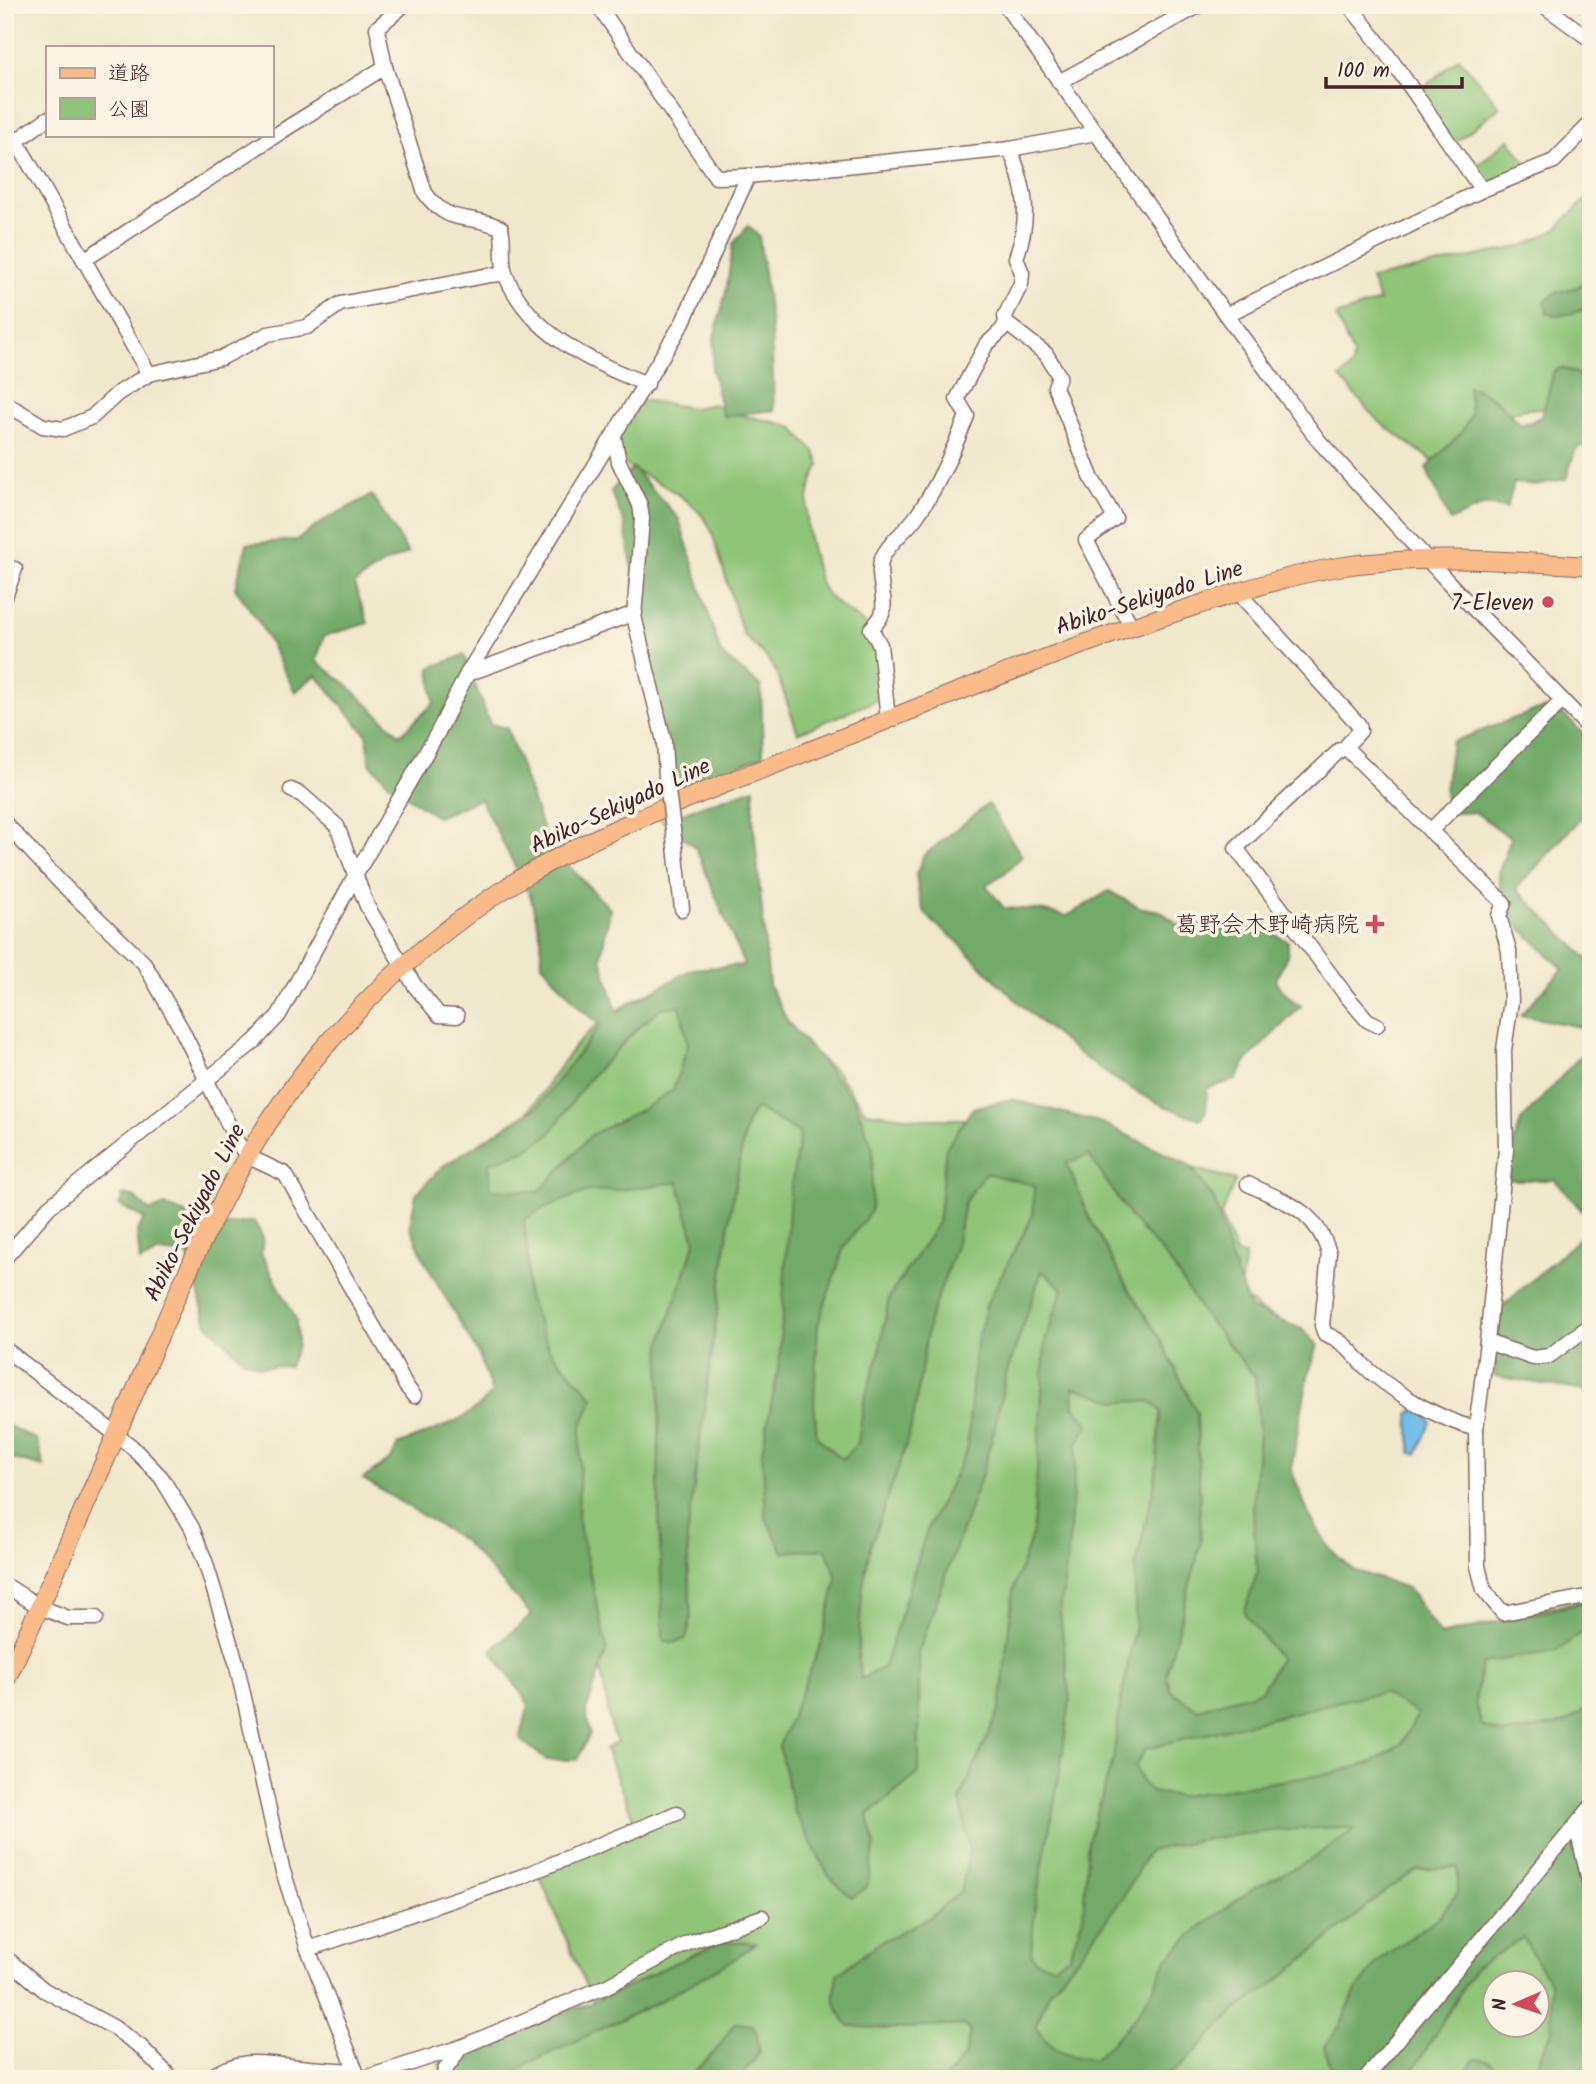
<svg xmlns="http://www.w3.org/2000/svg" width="1596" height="2084" viewBox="0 0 1596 2084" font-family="Kalam,'Klee One',sans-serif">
<rect width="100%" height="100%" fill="#fcf5e5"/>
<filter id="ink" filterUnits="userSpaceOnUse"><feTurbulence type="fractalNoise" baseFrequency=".0143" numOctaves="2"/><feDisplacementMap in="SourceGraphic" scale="14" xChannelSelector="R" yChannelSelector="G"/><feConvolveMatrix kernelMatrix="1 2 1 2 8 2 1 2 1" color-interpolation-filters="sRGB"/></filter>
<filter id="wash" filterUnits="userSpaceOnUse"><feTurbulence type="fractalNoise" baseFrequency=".00686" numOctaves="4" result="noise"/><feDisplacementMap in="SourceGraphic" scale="28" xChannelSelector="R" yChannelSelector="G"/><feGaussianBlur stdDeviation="1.57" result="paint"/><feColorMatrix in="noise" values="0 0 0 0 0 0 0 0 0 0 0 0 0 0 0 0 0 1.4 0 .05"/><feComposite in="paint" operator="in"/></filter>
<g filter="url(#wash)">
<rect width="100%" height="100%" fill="#f0e8cc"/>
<g fill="#8ec477" stroke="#6c7251" stroke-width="2" fill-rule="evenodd">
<polygon points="1459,58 1500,107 1453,144 1416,94"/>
<polygon points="1509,139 1527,164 1487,185 1472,170"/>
<polygon points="1591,194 1591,406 1526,409 1495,417 1433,461 1378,421 1340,378 1352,366 1353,355 1336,316 1379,301 1371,279 1523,246 1555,230"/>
<path d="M641,400L693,408L713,404L737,414L791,426L815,452L820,465C801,496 806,531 815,564C817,572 819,583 824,590C836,609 865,617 875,639C880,650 880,684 882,698L798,733L777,674L767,658L743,634L712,532C698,497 652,481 622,463L617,438Z"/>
<path d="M670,983L805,1046L837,1072L866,1112L921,1119H968L1151,1157L1236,1180L1221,1215L1236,1253L1245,1256L1241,1283L1242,1295L1259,1310L1286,1323L1267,1436L1373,1649L1496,1625L1509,1616L1591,1598V1874L1584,1877L1591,1900V2055L1554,2066L1524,2079H447L462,2056L476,2047L596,2010L538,1872L639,1832L605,1749L617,1742L612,1731L592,1624L470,1179C493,1152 518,1126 539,1097C555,1075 568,1051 588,1033C611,1010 641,996 670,983ZM1494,1982H1536V2024H1494Z"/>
</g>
<g fill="#72aa68" stroke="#5e644a" stroke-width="2" fill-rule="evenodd">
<polygon points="748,226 759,236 771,325 774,410 723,416 712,370 714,338 726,292 733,244"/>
<path d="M1591,274V308C1577,311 1559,319 1547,313L1545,302L1555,293L1578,287Z"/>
<path d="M1562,368L1576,373L1585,382H1591V443L1576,448L1566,479L1536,485L1514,483L1507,508L1485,505L1450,521L1426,468L1462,432L1471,414L1468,387C1490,391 1505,409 1520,424L1531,422L1542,416L1554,371Z"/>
<polygon points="633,468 679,519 721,654 761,686 763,756 671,791 625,526 611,491"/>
<path d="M372,495L408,553L384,563L354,584L368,623L324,636L316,661L346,684L400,735L434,703L430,668L464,655L490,724L507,728L548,844L610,909L601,958L617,1012L692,969L744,965L696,848L661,820L754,788L753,817L769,985L788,1022L855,1101L873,1149L871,1211L844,1247L818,1325L814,1401L817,1437L842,1459L858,1443L864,1401L879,1354L889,1297L938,1223L946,1148L973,1108L1011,1099L1102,1123L1189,1165L1214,1199L1232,1262L1250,1309L1302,1329L1318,1345L1308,1376L1291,1469L1309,1515L1330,1549L1353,1570L1408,1588L1440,1635L1591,1601V1626L1556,1651L1482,1663L1475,1702L1482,1726L1504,1734L1565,1723L1591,1705V1880L1582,1892L1585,1920L1591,1929V2070L1571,2079H1530L1552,2032L1550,1983L1523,1938L1475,1968L1408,2079H1321L1332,2070L1324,2047L1341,2024L1355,1992L1380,1959L1439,1917L1458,1892V1867L1418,1870L1388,1889L1280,1979L1234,2012L1181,2066L1162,2079H944L964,2057L970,2031L963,2025L886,2029L849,2026C832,2005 833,2001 837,1974L882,1941L929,1918L961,1891L970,1850L960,1799L1000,1708L1013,1590L1033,1532L1045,1341L1063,1289L1042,1271L1006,1375L994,1431L981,1477L919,1651V1773L868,1815L875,1845L867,1887L852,1898L830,1878L794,1811L779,1746L821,1644L837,1579L826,1549L783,1552L766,1518L762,1452L779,1365L790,1193L800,1133L759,1110H754L746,1125L730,1215L687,1538L691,1619L686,1639L674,1643L663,1640L658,1481L661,1344L695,1242L678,1182L620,1190L588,1191L546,1207L524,1220L528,1260L527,1294L549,1349L594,1398L581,1426L578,1520L607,1649L586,1711L590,1734L577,1760H546L520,1739L529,1705L491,1650L532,1615L464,1541L363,1479L391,1459L398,1445C430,1431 470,1421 492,1393L479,1355L425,1262L410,1225L416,1194L443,1166L538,1106L600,1025L581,1009L542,964L541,938L530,895L480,799L437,817L390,784L370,764L367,735L316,675L295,692L259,622L235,588L247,544L297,540L326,519ZM680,1006L688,1045L673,1090L641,1110L591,1135L539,1192L491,1189L489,1163L524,1151L549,1135L588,1080L635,1031L661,1008ZM1089,1155L1132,1220L1168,1259L1204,1315L1255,1377L1259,1432L1253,1510L1257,1573L1244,1613L1280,1659L1261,1691L1197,1709L1171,1691L1166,1675L1201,1543L1197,1413L1160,1338L1126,1285L1088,1215L1067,1163ZM985,1173L1034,1185L1033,1215L987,1303L975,1351L967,1450L927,1530L884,1667L861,1679L858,1652L862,1591L870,1547L903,1455L914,1415L929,1321L956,1246L964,1203ZM1073,1387L1118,1402L1149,1401L1161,1411L1155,1482L1135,1569V1626L1121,1700L1113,1760L1088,1841L1083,1917L1069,1956L1053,1965L1036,1961L1031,1953L1035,1907L1059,1778L1070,1701L1060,1612L1068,1553L1077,1443L1089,1424L1074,1407ZM1382,1693L1418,1714L1401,1744L1373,1762L1334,1773L1180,1796L1151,1792L1143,1784L1135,1766L1146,1749L1349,1699ZM1339,1827L1355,1829L1307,1862L1254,1888L1202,1925L1166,1960L1152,1991L1137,2014L1123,2031L1095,2059C1064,2058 1054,2051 1035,2027L1050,1991L1082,1953L1123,1897L1149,1851C1211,1836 1275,1829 1339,1827Z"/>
<polygon points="1555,706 1591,741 1591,807 1516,889 1591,962 1591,1029 1520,1015 1563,969 1505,913 1498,874 1511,838 1475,812 1445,814 1445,790 1452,742 1531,712"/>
<path d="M988,804L1022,856L1005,873L986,885L1004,908L1039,910L1067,916L1109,891L1138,907L1160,911L1180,926L1212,925L1242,930L1259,926L1288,941V953L1275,982L1290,998L1301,1006L1247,1060L1236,1080L1207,1088L1206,1110L1201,1119C1111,1095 1021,1008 958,942C948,933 934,925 926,914C919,904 917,885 916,873L921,865L923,856Z"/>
<polygon points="1591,1037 1591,1221 1555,1180 1509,1180 1511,1152 1521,1121 1585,1051"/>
<polygon points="123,1195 133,1196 150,1211 165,1205 186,1214 194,1236 228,1225 254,1221 263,1238 261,1253 296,1319 297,1346 289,1366 262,1367 243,1360 207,1324 188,1255 159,1252 140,1262 137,1230 145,1219 119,1205"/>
<polygon points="1591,1228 1591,1392 1494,1376 1498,1310"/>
<polygon points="5,1424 37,1440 44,1467 5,1457"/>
<path d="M724,1941L755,1943L738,1957L660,2001L529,2063C506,2084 476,2079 447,2079L439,2064L529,2026L614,1994L668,1966Z"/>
<polygon points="735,2023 752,2025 757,2033 759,2054 739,2079 687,2079 716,2050"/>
<path d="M1475,2059C1491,2060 1496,2064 1502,2079H1461Z"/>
</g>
<polygon fill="#6fbce9" stroke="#5c6e8a" stroke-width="2" points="1415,1409 1426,1414 1431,1422 1417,1454 1411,1453 1409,1414"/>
</g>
<g filter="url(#ink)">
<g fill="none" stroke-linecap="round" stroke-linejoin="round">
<defs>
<g id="minor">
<polyline points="598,5 716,177 748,176"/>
<polyline points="1005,5 1226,315 1319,441 1449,583 1591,730"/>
<path d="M1349,5C1397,64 1438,128 1482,190"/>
<polyline points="1543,5 1591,40"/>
<path d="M385,67L425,193C450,228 470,212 501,228C505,243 500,262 506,276C530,334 592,363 647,384"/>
<polyline points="1059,82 1200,5"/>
<polyline points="17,142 149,374"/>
<polyline points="5,149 47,119"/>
<polyline points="84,260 290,126 385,67 377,28 404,5"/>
<polyline points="1226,315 1482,190 1554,161 1591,123"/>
<polyline points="1006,323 1046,354 1059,376 1055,387 1092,479 1115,518 1086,540 1131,626"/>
<polyline points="5,403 43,426 63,429 92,417 117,394 149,374 221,358 268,334 307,327 340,304 490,275 505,274"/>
<polyline points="614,437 619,462 640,505 642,519 634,616 664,741 666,776"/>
<polyline points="1240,591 1245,600 1359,725 1360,731 1347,745 1350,752 1504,903 1499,916 1509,951 1511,1001 1504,1050 1506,1149 1487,1342 1476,1429 1478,1566 1484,1590 1503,1613 1591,1596"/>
<polyline points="5,597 15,569"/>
<polyline points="467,674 635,613"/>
<path d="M888,719L880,645L871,629C874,625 879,621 881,616C889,603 875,575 882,558C890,541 905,532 916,517C938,486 953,451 967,416L957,399L986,345L1002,330L1006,323L1005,316L1021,284L1022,273L1016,258C1031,217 1026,189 1010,149"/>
<polyline points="1348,748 1340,750 1236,848 1345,994 1367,1020 1377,1025"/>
<polyline points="291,790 302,795 337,826 367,906 415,986 439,1015 457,1016"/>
<polyline points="5,823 60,882 144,963 182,1030 237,1142 247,1156 285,1174 390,1355 406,1386 414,1396"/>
<polyline points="1430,831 1562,701"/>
<polyline points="674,837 682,909"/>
<path d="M1248,1184C1286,1203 1315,1208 1329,1253L1322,1326L1325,1334C1348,1342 1354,1358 1371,1372C1400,1396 1439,1419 1476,1429"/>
<polyline points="5,1258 49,1207 255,1041 279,1015 356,874 438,732 467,674 683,322 748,176 1010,149 1096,133"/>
<polyline points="1487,1342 1533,1358 1549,1356 1591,1325"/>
<polyline points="5,1349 131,1446 161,1477 192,1528 205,1561 236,1662 282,1868 308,1949 359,2079"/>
<polyline points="5,1585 40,1607 68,1618 96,1618"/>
<polyline points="1576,1825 1591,1889"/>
<polyline points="308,1949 523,1876 677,1813"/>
<polyline points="5,1957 44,1990 113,2027 141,2047 172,2079"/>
<path d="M208,2079C239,2056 264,2063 299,2067C317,2069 336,2070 355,2071"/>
<polyline points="362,2079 461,2047 607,1986 690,1942 762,1917"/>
<polyline points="443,2079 445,2070 461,2047"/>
<polyline points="1365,2079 1591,1807"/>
<polyline points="1590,2079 1591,2078"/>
</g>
<path id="major" d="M5,1682C48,1589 90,1496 130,1403C183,1281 234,1154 321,1051C377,985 446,925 520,879C596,833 678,802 760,770C826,745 891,718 957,692C1036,661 1114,632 1195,606C1242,591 1289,575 1338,567C1422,554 1507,561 1591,566"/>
</defs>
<use href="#minor" stroke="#846563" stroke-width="17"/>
<use href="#major" stroke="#846563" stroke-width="20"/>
<use href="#minor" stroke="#fff" stroke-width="14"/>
<use href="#major" stroke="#fabb8b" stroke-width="18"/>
<defs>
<polyline id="minor-bridge" points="666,776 674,837"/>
</defs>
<use href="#minor-bridge" stroke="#846563" stroke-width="17" stroke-linecap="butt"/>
<use href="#minor-bridge" stroke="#fff" stroke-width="14"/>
</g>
</g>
<g fill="#d1495b" stroke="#fcf5e5" stroke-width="2.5">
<circle cx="1548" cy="602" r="7"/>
<path d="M1371.5 913.5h7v7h7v7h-7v7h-7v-7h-7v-7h7z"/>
</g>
<g text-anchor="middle" stroke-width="7" stroke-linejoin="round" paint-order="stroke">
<g font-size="23" fill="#4a1f2b" stroke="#fcf5e5">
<text transform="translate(1149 597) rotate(-18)" y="8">Abiko-Sekiyado Line</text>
<text transform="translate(620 805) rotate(-25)" y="8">Abiko-Sekiyado Line</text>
<text transform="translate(194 1212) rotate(-63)" y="8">Abiko-Sekiyado Line</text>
</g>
<g font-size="23" fill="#4a1f2b" stroke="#fcf5e5" text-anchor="end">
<text x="1534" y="610">7-Eleven</text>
<text x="1359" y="932">葛野会木野崎病院</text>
</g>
</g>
<rect width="1596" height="2084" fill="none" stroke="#fcf5e5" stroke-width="28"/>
<rect x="46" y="46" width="228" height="91" fill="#fcf5e5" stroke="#b59f9b" stroke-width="2"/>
<rect x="60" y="68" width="35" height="10" fill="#fabb8b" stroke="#b59f9b" stroke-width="2"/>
<text x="108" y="80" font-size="21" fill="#4a1f2b">道路</text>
<rect x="60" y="98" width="35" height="21" fill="#8ec477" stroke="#b59f9b" stroke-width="2"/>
<text x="108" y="116" font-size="21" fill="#4a1f2b">公園</text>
<g transform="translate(1516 2004) rotate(268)"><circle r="33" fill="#fcf5e5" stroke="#b59f9b" stroke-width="2"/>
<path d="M0-5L12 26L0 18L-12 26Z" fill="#d1495b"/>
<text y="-10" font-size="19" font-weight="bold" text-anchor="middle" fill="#4a1f2b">N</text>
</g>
<path d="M1326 77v10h136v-10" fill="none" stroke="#4a1f2b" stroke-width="3.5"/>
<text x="1337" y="77" font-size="21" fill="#4a1f2b" stroke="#fcf5e5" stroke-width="5" paint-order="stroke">100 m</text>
</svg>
